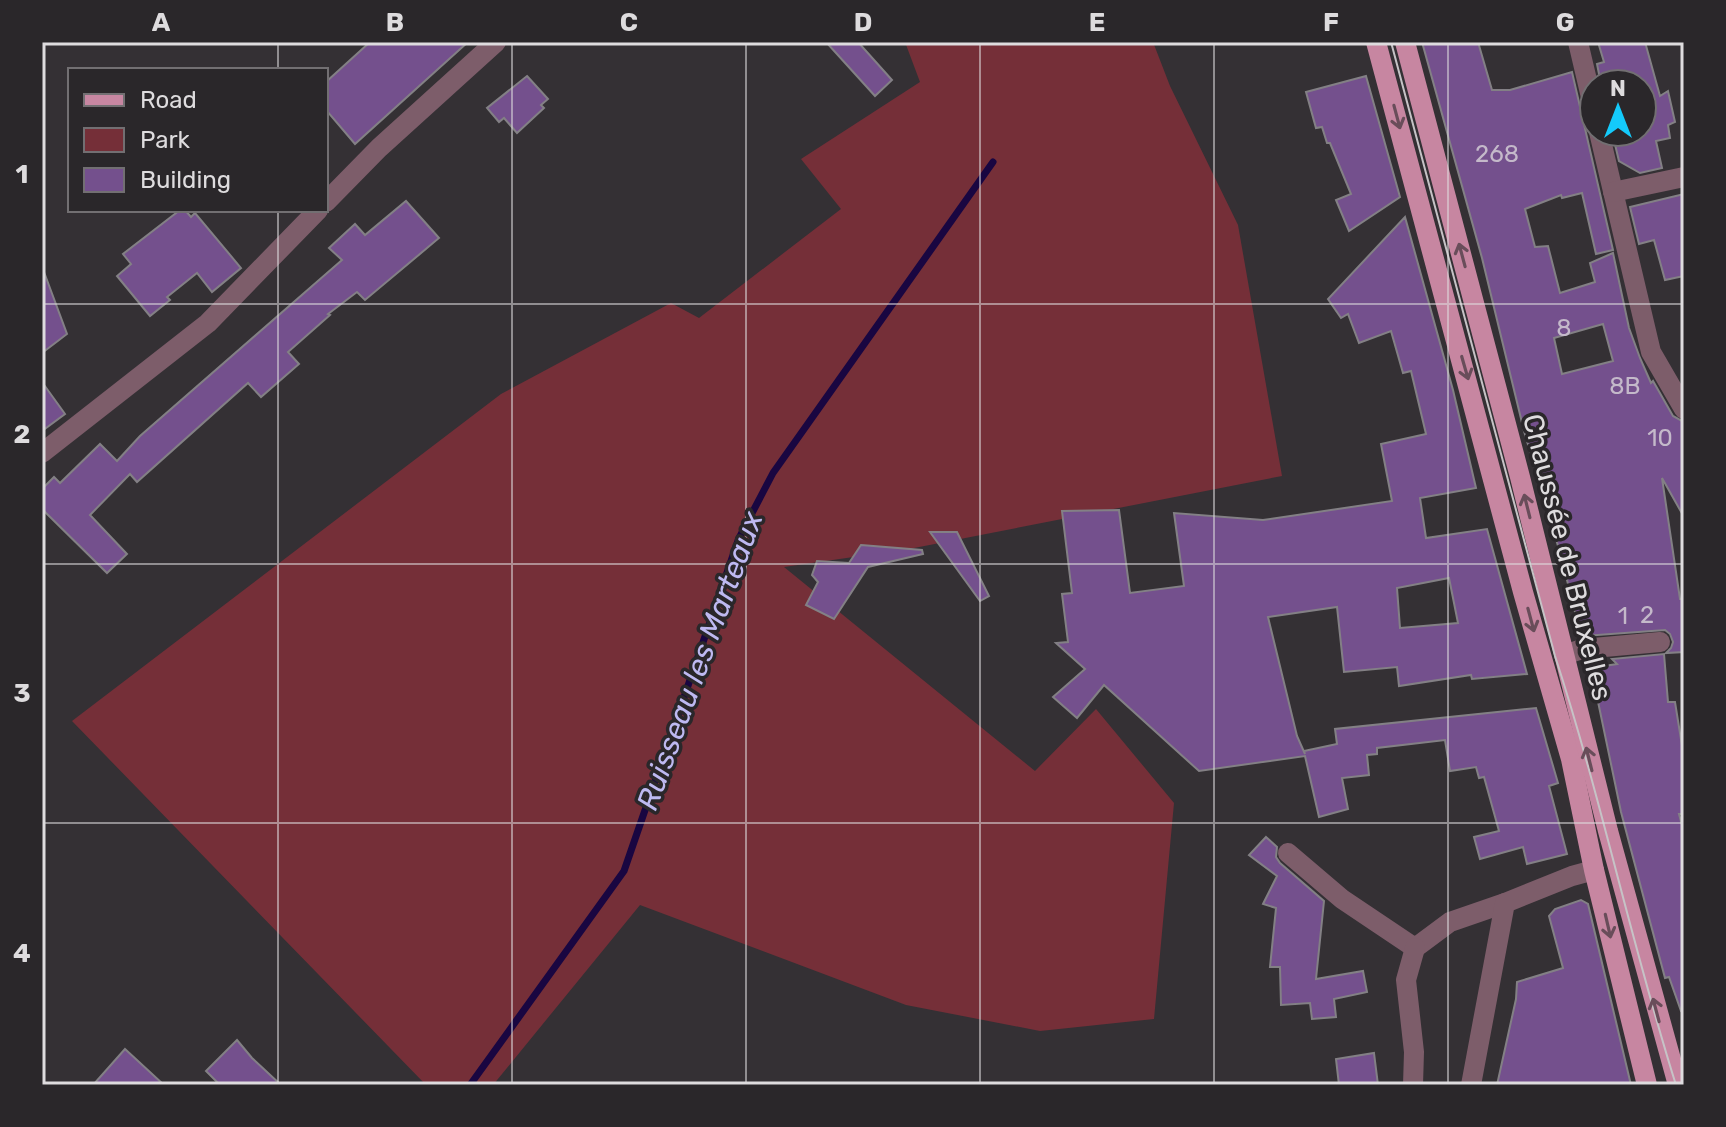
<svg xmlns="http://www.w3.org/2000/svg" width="1726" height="1127" viewBox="0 0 1726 1127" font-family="Rubik,sans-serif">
<rect width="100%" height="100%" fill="#343034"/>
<polygon fill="#752f38" points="905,42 1153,42 1170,86 1238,225 1282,476 909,549 784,567 1035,771 1096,709 1174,803 1154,1019 1040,1031 906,1005 640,905 493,1085 426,1085 72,721 501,394 671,303 699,318 841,209 801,159 920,82"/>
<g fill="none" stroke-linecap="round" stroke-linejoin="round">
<polyline stroke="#190641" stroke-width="7" points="470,1085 624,871 739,538 773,473 993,162"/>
</g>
<g fill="#74508d" stroke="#838085" stroke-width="2" fill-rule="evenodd">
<polygon points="370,42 468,42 355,144 326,110 326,82"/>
<polygon points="826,42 858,42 892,80 875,96"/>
<path d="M1422,42H1478L1492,90H1510L1572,72L1613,250L1596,254L1582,193L1562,198L1561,195L1525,209L1535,247L1548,246L1560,293L1595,282L1590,263L1613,253L1629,328L1640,358L1651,383L1653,381L1673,416L1684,422V517L1662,478L1680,599H1684V652L1666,653L1671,648L1673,642L1670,634L1665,630L1584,636L1580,632L1561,556L1524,431L1482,258ZM1603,324L1613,361L1562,374L1554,338Z"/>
<polygon points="1598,42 1645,42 1660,96 1668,91 1675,122 1668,125 1670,138 1656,141 1662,168 1640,173 1619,161 1612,132 1642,132 1642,84 1601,84 1597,64 1604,62"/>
<polygon points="527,76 548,99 541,105 544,108 517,133 504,118 499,122 487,108"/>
<polygon points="1366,76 1400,197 1349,231 1336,200 1351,194 1330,143 1327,143 1322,127 1316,128 1306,92"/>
<polygon points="1684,194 1684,276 1665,280 1654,240 1639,244 1630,207"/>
<polygon points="406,201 439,238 365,300 357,292 328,314 330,315 288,352 299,364 261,397 248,383 137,482 130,474 90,515 127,554 107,573 42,509 42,489 54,477 60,483 100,444 117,461 140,436 342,260 329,248 355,224 365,235"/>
<polygon points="180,210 185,210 191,217 195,213 241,268 212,292 197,273 167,297 170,300 150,316 117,276 131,264 123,254"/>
<path d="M1405,217L1453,390L1476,488L1420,498L1426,538L1487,529L1527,674L1472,679L1471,675L1399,686L1397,667L1344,672L1337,607L1268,617L1297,736L1305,754L1304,751L1337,744L1335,729L1536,708L1558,783L1549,786L1567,854L1527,864L1523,847L1480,859L1474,837L1499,831L1484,777L1479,778L1476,767L1450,771L1445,740L1377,748V754L1367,755L1369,775L1342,778L1348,809L1319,817L1305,756L1199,771L1104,685L1077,718L1053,697L1085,669L1056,643L1068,642L1062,594L1072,593L1062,511L1119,510L1130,593L1184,586L1174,513L1263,520L1392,501L1381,444L1426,434L1411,371L1403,373L1391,331L1359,343L1348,314L1341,318L1328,299ZM1449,578L1458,623L1400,628L1397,588Z"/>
<polygon points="44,272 67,334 42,353 42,273"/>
<polygon points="42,382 65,414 42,431"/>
<polygon points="930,532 957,532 989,596 980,601"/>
<polygon points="861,545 922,550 923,554 868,567 834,619 806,605 818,582 812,575 817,561 849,563"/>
<polygon points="1664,654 1668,702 1675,702 1684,758 1684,814 1679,814 1684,833 1684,1010 1681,1011 1669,977 1665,978 1621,812 1591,668 1617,664 1612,659"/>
<polygon points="1266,837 1277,847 1276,857 1280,863 1324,901 1316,979 1363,971 1367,992 1334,999 1336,1017 1312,1019 1310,1003 1281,1005 1280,967 1270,967 1276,908 1263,904 1277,876 1249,855"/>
<polygon points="1581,900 1588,904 1631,1085 1497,1085 1516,999 1517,982 1563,968 1549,916 1555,909"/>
<polygon points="237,1040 252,1058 281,1085 220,1085 206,1071"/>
<polygon points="125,1049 164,1085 93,1085"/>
<polygon points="1374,1053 1378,1085 1339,1085 1336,1059"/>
</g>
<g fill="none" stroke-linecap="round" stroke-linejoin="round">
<g stroke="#7d5d6a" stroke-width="20">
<polyline points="1578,42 1594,110"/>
<polyline points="1599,132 1651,352 1684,409"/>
<polyline points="1613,192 1684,177"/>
<polyline points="326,202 379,148 496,42"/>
<polyline points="42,453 208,323 318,210"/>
<polyline points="1564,655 1582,649 1660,642"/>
<polyline points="1288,853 1342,899 1415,948 1450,922 1505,903"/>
<polyline points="1413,1085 1414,1052 1406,980 1415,948"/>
<polyline points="1471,1085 1505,903 1572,876 1594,870"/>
</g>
<g stroke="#c786a1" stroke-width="20">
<polyline points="1376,42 1523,592 1571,759 1594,870 1647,1085"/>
<polyline points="1405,42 1520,477 1608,831 1678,1085"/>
</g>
<path stroke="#c6c3c6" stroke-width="2" d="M1391,42L1555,656C1601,797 1631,943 1676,1085"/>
</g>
<defs><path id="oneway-shaft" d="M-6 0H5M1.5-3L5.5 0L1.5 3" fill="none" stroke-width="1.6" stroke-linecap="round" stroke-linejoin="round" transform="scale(2)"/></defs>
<g stroke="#694d5a">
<use href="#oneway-shaft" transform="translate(1397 117) rotate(75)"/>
<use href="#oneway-shaft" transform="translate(1462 255) rotate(-105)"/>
<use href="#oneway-shaft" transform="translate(1465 368) rotate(74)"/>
<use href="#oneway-shaft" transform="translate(1527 506) rotate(-104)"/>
<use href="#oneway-shaft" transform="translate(1531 620) rotate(75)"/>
<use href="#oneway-shaft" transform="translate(1589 759) rotate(-104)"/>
<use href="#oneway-shaft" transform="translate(1608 926) rotate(77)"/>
<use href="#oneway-shaft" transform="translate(1656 1010) rotate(-105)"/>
</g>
<path fill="none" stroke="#dedcde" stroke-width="2" stroke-opacity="0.55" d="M278,42V70M512,42V1085M746,42V1085M980,42V1085M1214,42V1085M1448,42V1085M278,210V1085M42,304H1684M42,564H1684M42,823H1684"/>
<g text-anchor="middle" stroke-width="7" stroke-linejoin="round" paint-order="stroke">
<g font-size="24" fill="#c4b9ca">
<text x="1497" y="162">268</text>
<text x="1564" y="336">8</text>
<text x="1625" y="394">8B</text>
<text x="1660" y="446">10</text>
<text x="1647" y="623">2</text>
<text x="1623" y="624">1</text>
</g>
<g font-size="28" fill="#dedcde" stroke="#2a272a">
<text transform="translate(1568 557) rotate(76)" y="10">Chaussée de Bruxelles</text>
</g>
<g font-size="30" font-style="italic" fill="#beb9f1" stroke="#2a272a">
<text transform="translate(700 661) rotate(-70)" y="10">Ruisseau les Marteaux</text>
</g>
</g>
<rect width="1726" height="1127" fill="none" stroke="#2a272a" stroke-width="88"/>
<rect x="68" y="68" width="260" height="144" fill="#2a272a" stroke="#726f72" stroke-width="2"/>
<rect x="84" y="94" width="40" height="12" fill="#c786a1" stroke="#726f72" stroke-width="2"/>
<text x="140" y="108" font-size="24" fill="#dedcde">Road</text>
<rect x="84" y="128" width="40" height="24" fill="#752f38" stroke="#726f72" stroke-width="2"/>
<text x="140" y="148" font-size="24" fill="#dedcde">Park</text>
<rect x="84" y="168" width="40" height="24" fill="#74508d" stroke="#726f72" stroke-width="2"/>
<text x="140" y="188" font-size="24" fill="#dedcde">Building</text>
<g transform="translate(1618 108)"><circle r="38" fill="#2a272a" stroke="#726f72" stroke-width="2"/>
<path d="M0-6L14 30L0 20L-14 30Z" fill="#14cafb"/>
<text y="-12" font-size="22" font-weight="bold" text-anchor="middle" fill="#dedcde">N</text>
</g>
<rect x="44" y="44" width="1638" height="1039" fill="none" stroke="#dedcde" stroke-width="3"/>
<g font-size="26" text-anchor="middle" font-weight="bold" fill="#dedcde">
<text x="161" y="31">A</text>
<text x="395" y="31">B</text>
<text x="629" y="31">C</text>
<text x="863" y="31">D</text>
<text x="1097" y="31">E</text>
<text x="1331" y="31">F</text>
<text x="1565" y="31">G</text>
<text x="22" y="183">1</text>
<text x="22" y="443">2</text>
<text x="22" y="702">3</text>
<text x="22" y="962">4</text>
</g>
</svg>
